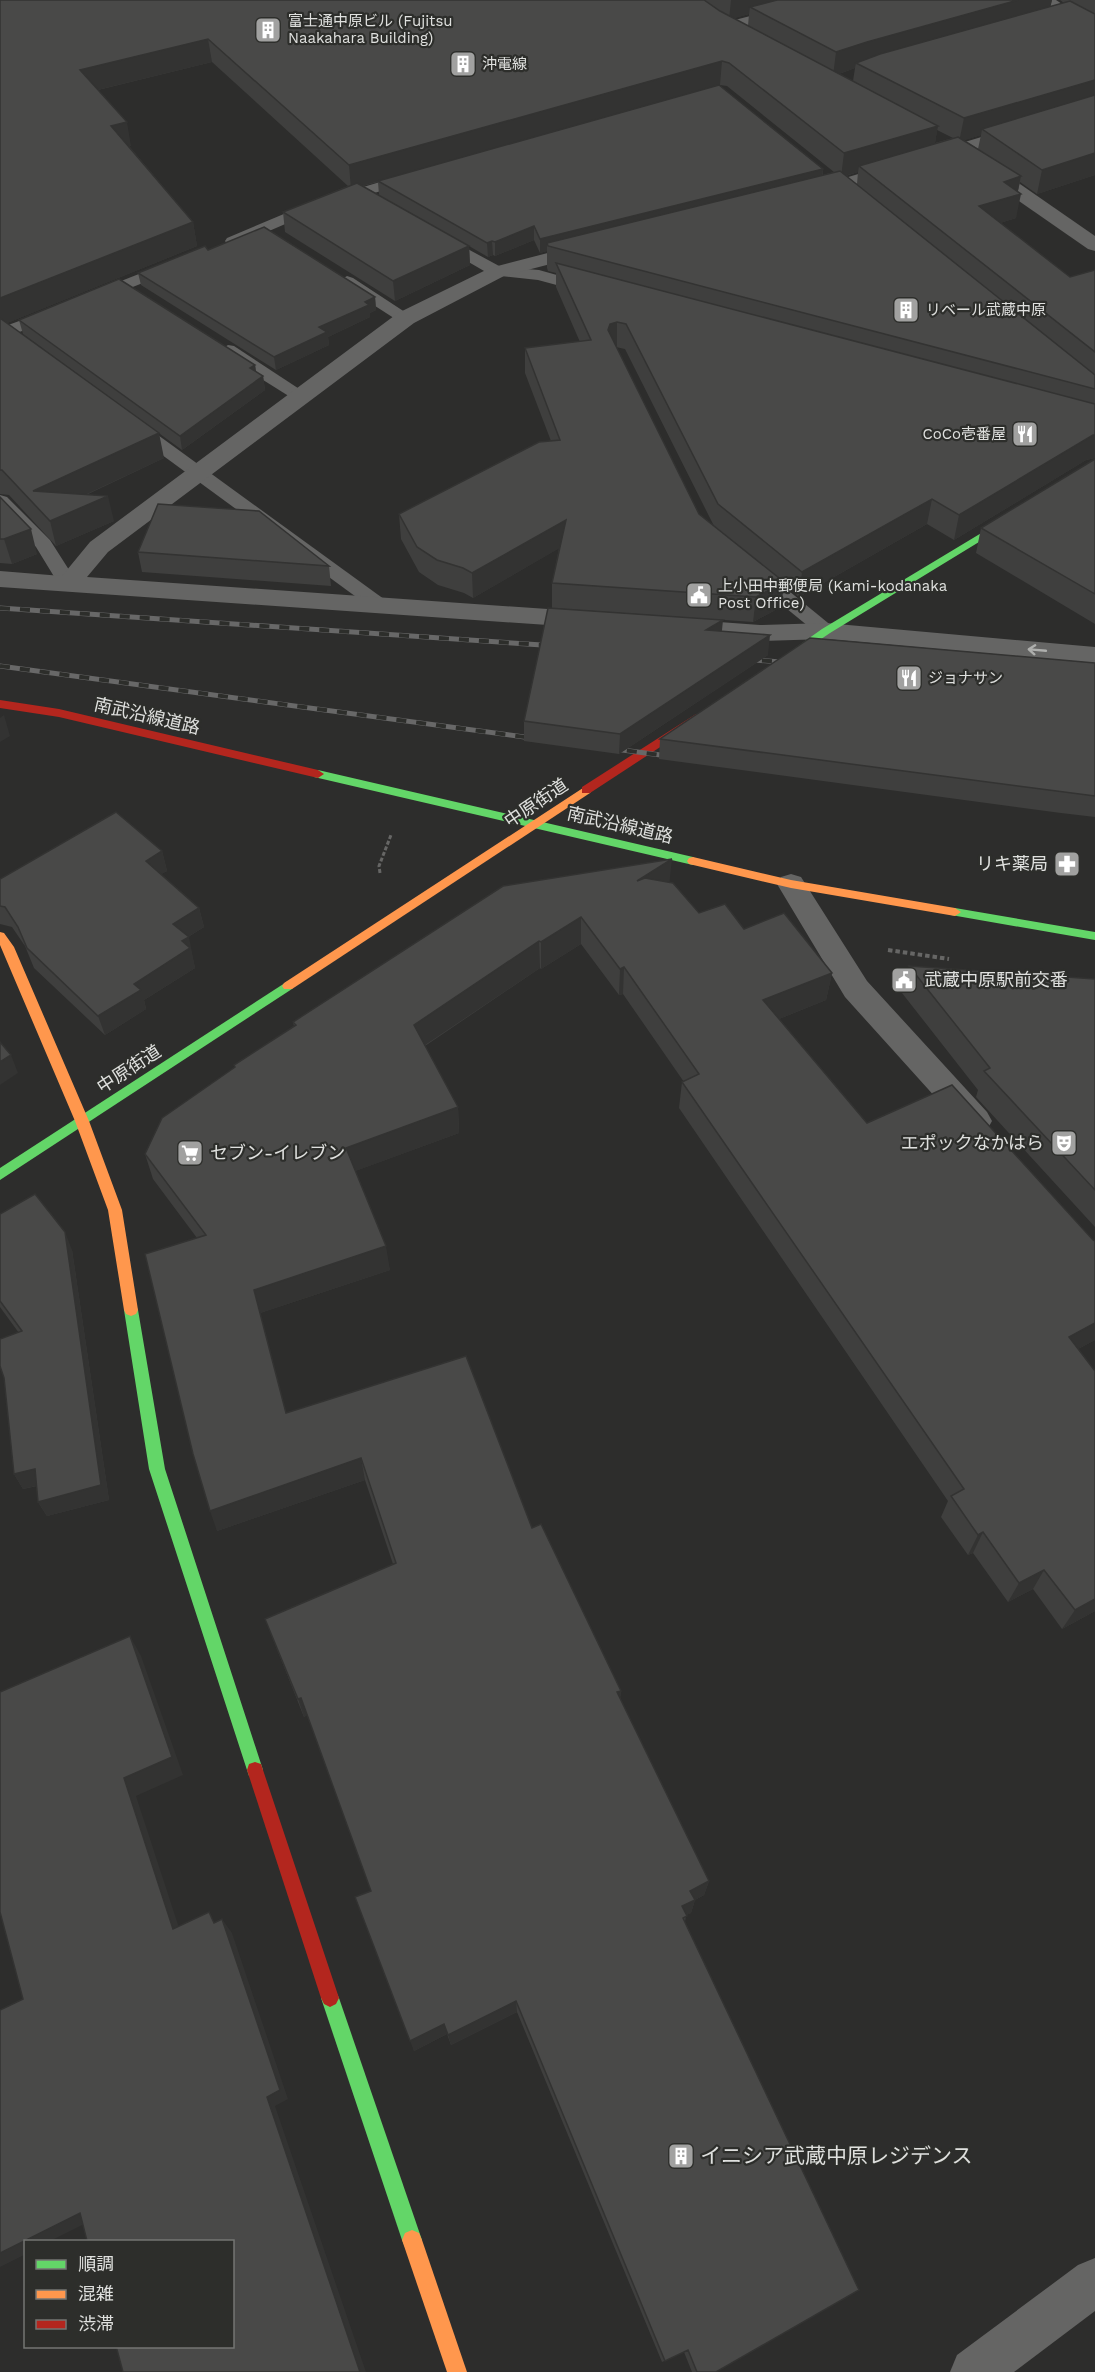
<svg xmlns="http://www.w3.org/2000/svg" width="1095" height="2372" viewBox="0 0 1095 2372" font-family="'Work Sans','Noto Sans JP',sans-serif">
<rect width="100%" height="100%" fill="#2d2d2c"/>
<g fill="none" stroke-linecap="round" stroke-linejoin="round">
<polyline stroke="#666665" stroke-width="3" stroke-dasharray="4 2" stroke-linecap="butt" points="380,873 379,866 391,835"/>
<polyline stroke="#666665" stroke-width="4" stroke-dasharray="4.5 3" stroke-linecap="butt" points="888,950 949,959"/>
<g fill="#656564" fill-rule="evenodd">
<polygon points="410,173 415,175 418,178 415,181 320,209 239,244 227,244 225,241 227,238 310,203"/>
<polygon points="440,234 501,267 539,270 596,286 598,289 590,294 538,280 491,275 434,242 432,239"/>
<polygon points="172,261 178,263 180,266 178,269 100,300 88,300 86,297 88,294"/>
<polygon points="347,276 353,278 414,318 412,322 400,322 341,284 339,281"/>
<polygon points="52,309 60,314 58,318 0,339 0,328"/>
<polygon points="228,345 234,346 310,396 307,400 295,400 222,354 220,350"/>
<polygon points="134,421 140,422 388,602 391,606 388,610 374,610 128,430 125,426 128,422"/>
<polygon points="0,495 7,497 50,540 78,584 75,588 61,588 36,547 0,511"/>
<polygon points="755,567 762,569 833,627 836,631 833,635 826,637 819,635 748,577 745,573 748,569"/>
</g>
<g fill="#656564" fill-rule="evenodd">
<polygon points="813,0 842,0 839,4 725,33 719,32 716,28 719,24"/>
<polygon points="1035,0 1056,0 1095,26 1095,39 1089,38"/>
<polygon points="1095,103 1095,115 819,198 805,198 802,194 805,190"/>
<polygon points="981,160 988,162 1095,236 1095,251 1088,249 974,170 971,166 974,162"/>
<polygon points="590,242 597,244 600,248 597,252 504,276 414,323 108,552 87,577 591,612 600,614 604,620 600,626 591,628 0,587 0,571 62,576 90,542 398,313 490,268"/>
<polygon points="678,619 760,625 826,623 1095,647 1095,663 826,639 760,641 669,633 665,627 669,621"/>
<polygon points="791,874 801,877 867,981 987,1112 992,1121 987,1130 976,1134 965,1130 845,997 777,884 781,877"/>
<polygon points="1095,2258 1095,2311 1014,2372 950,2372 957,2355 1078,2265"/>
</g>
<g fill="#63d668" fill-rule="evenodd">
<polygon points="993,526 998,529 997,531 830,633 783,665 775,665 774,663 822,629"/>
<polygon points="318,770 693,857 699,861 693,865 314,777 314,771"/>
<polygon points="955,908 1095,932 1095,940 951,915 949,912"/>
<polygon points="288,981 292,983 294,986 292,989 0,1180 0,1168"/>
<polygon points="131,1304 136,1306 138,1310 165,1469 263,1770 261,1776 255,1778 249,1776 247,1770 149,1469 124,1310 126,1306"/>
<polygon points="330,1989 336,1992 339,1998 422,2240 419,2247 412,2250 405,2247 402,2240 321,1998 324,1992"/>
</g>
<g fill="#ff974d" fill-rule="evenodd">
<polygon points="1095,464 1095,471 997,531 993,532 988,529"/>
<polygon points="586,786 592,790 590,793 292,989 284,989 282,986 284,983"/>
<polygon points="693,857 791,880 955,908 961,912 955,916 791,888 689,864 687,861 689,858"/>
<polygon points="0,932 4,933 14,947 89,1121 122,1210 138,1310 136,1314 131,1316 126,1314 124,1310 108,1210 75,1121 0,945"/>
<polygon points="412,2230 419,2233 422,2240 467,2372 447,2372 402,2240 405,2233"/>
</g>
<g fill="#b3261e" fill-rule="evenodd">
<polygon points="0,700 59,709 318,770 324,774 318,778 59,717 0,708"/>
<polygon points="696,714 700,715 700,721 590,793 582,793 582,787"/>
<polygon points="255,1762 261,1764 339,1998 336,2004 330,2007 324,2004 321,1998 247,1770 249,1764"/>
</g>
<defs>
<g id="rail">
<polyline points="0,608 557,646"/>
<polyline points="742,659 793,663"/>
<polyline points="0,666 539,739"/>
<polyline points="607,748 676,757"/>
</g>
</defs>
<use href="#rail" stroke="#686868" stroke-width="5"/>
<use href="#rail" stroke="#2d2e2b" stroke-width="4" stroke-dasharray="10" stroke-linecap="butt"/>
</g>
<g fill="#3f3f3e" fill-rule="evenodd">
<path d="M0,0H1052L1050,7L1064,3L1060,0H1095V175L1037,194L1020,182L1018,191L1016,218L1000,223L1070,277L1095,270V458L1086,460L954,540L927,524L799,597L784,584L781,607L753,622L552,608V583L559,548L473,598L464,593L438,585L419,572L401,539L399,514L551,441L525,373V348L580,342L556,287V273L548,271L547,268V251L540,253L534,240L495,256L493,255L488,257L469,246L470,265L395,301L285,232L283,212L348,186L212,62L98,90L131,146H129L193,222L197,246L7,323L164,458L86,495L114,521L56,546L9,495L0,494ZM749,14L748,26L734,18ZM855,68L853,81L839,74ZM720,85L727,86L834,172L823,175V169L616,114ZM937,130L953,138L935,143ZM981,135L978,149L964,140ZM858,172L857,184L846,176ZM378,182L379,195L363,186ZM616,347L625,349L714,526L699,514Z"/>
<polygon points="208,250 375,297 376,310 370,313 370,317 328,337 329,345 276,370 141,285 138,273"/>
<polygon points="19,320 255,365 256,372 263,376 265,390 182,450 23,334"/>
<polygon points="1095,459 1095,624 976,553 981,528"/>
<polygon points="0,497 37,554 12,564 0,563"/>
<polygon points="138,552 329,566 331,586 142,572"/>
<polygon points="722,631 768,655 619,754 524,741 524,721"/>
<polygon points="1095,663 1095,817 1061,813 659,759 660,739"/>
<polygon points="162,851 167,871 161,874 199,908 204,927 188,937 195,968 144,1000 146,1009 105,1035 34,968 25,946 12,927 0,924 0,879"/>
<polygon points="670,882 699,913 744,929 832,973 826,1000 779,1019 867,1123 1095,1340 1078,1349 1095,1611 1062,1629 1033,1589 1008,1602 973,1553 968,1555 941,1517 948,1501 679,1108 682,1082 684,1082 623,994 619,995 581,944 541,969 540,968 425,1046 458,1107 459,1133 355,1171 390,1270 260,1313 286,1413 532,1528 621,1691 620,1699 709,1881 704,1895 695,1900 691,1913 686,1915 685,1922 716,2372 692,2372 684,2352 662,2362 517,2012 451,2045 447,2034 414,2051 371,1891 307,1715 304,1717 265,1619 393,1564 365,1480 217,1531 197,1238 153,1179 145,1154 234,1068 234,1065 294,1026 293,1022"/>
<polygon points="909,966 1095,979 1095,1227 976,1097 978,1090 902,993"/>
<polygon points="0,1214 72,1250 109,1500 47,1516 38,1502 37,1486 23,1489 14,1474 19,1333 0,1307"/>
</g>
<g fill="#333332">
<polygon points="731,0 804,0 750,7 749,14 729,20"/>
<polygon points="1018,0 1052,0 1049,13 856,63 855,68 833,76 836,52 867,42"/>
<polygon points="208,39 212,62 85,93 80,70"/>
<polygon points="722,61 720,85 351,189 349,165"/>
<polygon points="1095,80 1095,102 982,129 981,135 959,142 964,118"/>
<polygon points="127,122 131,146 116,149 111,126"/>
<polygon points="938,126 934,149 859,166 858,172 841,177 844,153"/>
<polygon points="1095,153 1095,175 1037,194 1042,170"/>
<polygon points="823,169 822,183 547,243 547,251 540,253 540,239"/>
<polygon points="1021,176 1017,195 1021,194 1016,218 974,231 979,206 1004,182"/>
<polygon points="193,222 197,246 0,326 0,298"/>
<polygon points="534,226 534,240 495,256 495,242"/>
<polygon points="492,241 493,255 488,257 487,243"/>
<polygon points="469,246 470,265 395,301 393,281"/>
<polygon points="375,297 376,310 370,313 370,317 328,337 329,345 276,370 274,357 319,327"/>
<polygon points="617,322 617,347 609,349 608,330 610,324"/>
<polygon points="255,365 257,379 250,368"/>
<polygon points="263,376 265,390 182,450 180,436"/>
<polygon points="159,433 164,458 44,514 33,491"/>
<polygon points="1093,435 1095,435 1095,458 1086,460 954,540 959,515"/>
<polygon points="108,496 114,521 56,546 50,521"/>
<polygon points="932,499 927,524 799,597 802,572"/>
<polygon points="566,520 565,545 473,598 472,573"/>
<polygon points="31,529 37,554 12,564 4,539"/>
<polygon points="784,582 781,607 753,622 756,597"/>
<polygon points="723,620 721,640 706,630"/>
<polygon points="770,635 768,655 619,754 620,734"/>
<polygon points="4,715 10,736 0,742 0,718"/>
<polygon points="162,851 167,871 151,880 146,861"/>
<polygon points="672,859 669,887 637,881"/>
<polygon points="199,908 204,927 178,943 173,924"/>
<polygon points="581,917 581,944 541,969 541,942"/>
<polygon points="189,937 195,968 144,1000 146,1009 105,1035 98,1016 182,941"/>
<polygon points="539,941 540,968 416,1051 414,1025"/>
<polygon points="624,967 623,994 619,995 620,969"/>
<polygon points="832,973 826,1000 759,1027 763,1000"/>
<polygon points="11,1055 18,1073 0,1085 0,1062"/>
<polygon points="458,1107 459,1133 350,1173 346,1148"/>
<polygon points="65,1232 72,1250 109,1500 47,1516 38,1502"/>
<polygon points="386,1246 390,1270 260,1313 254,1290"/>
<polygon points="1095,1323 1095,1340 1057,1360 1069,1337"/>
<polygon points="361,1458 365,1480 217,1531 210,1511"/>
<polygon points="35,1469 44,1484 23,1489 14,1474"/>
<polygon points="983,1532 973,1553 968,1555 978,1535"/>
<polygon points="1044,1570 1033,1589 1008,1602 1019,1583"/>
<polygon points="1095,1599 1095,1611 1062,1629 1075,1610"/>
<polygon points="130,1636 141,1656 183,1775 136,1796 184,1943 173,1929 124,1778"/>
<polygon points="621,1691 619,1708 617,1692"/>
<polygon points="301,1698 307,1715 304,1717 298,1699"/>
<polygon points="709,1881 704,1895 695,1900 691,1913 678,1919 682,1906 690,1891"/>
<polygon points="222,1919 232,1933 288,2099 275,2106 366,2372 360,2372 267,2097"/>
<polygon points="516,2001 517,2012 451,2045 448,2035"/>
<polygon points="444,2024 447,2034 414,2051 410,2041"/>
<polygon points="80,2213 94,2219 50,2241 26,2241 26,2254 0,2267 0,2253"/>
</g>
<g fill="#494948" stroke="#333332" stroke-width="1.5">
<polygon points="0,0 704,0 720,11 938,126 844,153 729,63 722,61 349,165 208,39 80,70 127,122 111,126 193,222 0,298"/>
<polygon points="777,0 1018,0 867,42 836,52 750,7"/>
<polygon points="1070,1 1095,14 1095,80 964,118 856,63 880,54"/>
<polygon points="719,85 823,169 540,239 534,226 495,242 492,241 487,243 378,181"/>
<polygon points="1095,95 1095,153 1042,170 982,129"/>
<polygon points="958,137 1021,176 1004,182 1021,194 979,206 1070,277 1095,270 1095,352 859,166"/>
<polygon points="840,171 1095,375 1095,389 548,246 547,243"/>
<polygon points="357,183 469,246 393,281 283,212"/>
<polygon points="264,227 375,297 365,302 369,305 319,327 327,332 274,357 138,273 205,246 208,250"/>
<polygon points="556,263 1095,404 1095,435 1093,435 959,515 932,499 802,572 718,504 626,324 617,322 610,324 608,330 699,514 784,582 756,597 552,583 566,520 472,573 463,568 437,560 417,547 399,514 539,442 560,440 525,348 591,340"/>
<polygon points="119,279 255,365 250,368 263,376 180,436 19,320"/>
<polygon points="0,318 159,433 33,491 108,496 50,521 2,470 0,470"/>
<polygon points="1095,459 1095,594 981,528"/>
<polygon points="0,497 31,529 4,539 0,539"/>
<polygon points="158,504 259,511 329,566 138,552"/>
<polygon points="548,608 723,620 706,630 770,635 620,734 524,721"/>
<polygon points="810,638 1095,663 1095,796 660,739"/>
<polygon points="116,812 162,851 146,861 199,908 173,924 189,937 182,941 190,948 134,984 141,990 98,1016 27,948 18,927 5,907 0,906 0,879"/>
<polygon points="672,859 637,881 645,878 673,883 699,913 725,904 744,929 784,913 832,973 763,1000 867,1123 952,1085 1093,1240 1095,1241 1095,1323 1069,1337 1095,1371 1095,1599 1075,1610 1044,1570 1019,1583 983,1532 978,1535 951,1496 964,1489 682,1082 699,1074 624,967 620,969 581,917 541,942 539,941 414,1025 458,1107 346,1148 386,1246 254,1290 286,1413 466,1356 532,1528 541,1524 621,1691 617,1692 709,1881 690,1891 695,1900 682,1906 687,1916 683,1918 859,2290 716,2372 697,2372 688,2350 665,2361 516,2001 448,2035 444,2024 410,2041 355,1897 371,1891 301,1698 298,1699 265,1619 396,1563 361,1458 210,1511 193,1454 145,1254 206,1235 145,1154 162,1118 235,1067 234,1065 296,1025 293,1022 503,886"/>
<polygon points="909,966 1095,979 1095,1190 984,1071 990,1068"/>
<polygon points="0,1042 11,1055 0,1062"/>
<polygon points="35,1194 65,1232 101,1485 38,1502 35,1469 14,1474 4,1378 0,1366 0,1339 22,1331 0,1301 0,1214"/>
<polygon points="130,1636 172,1757 124,1778 173,1929 209,1912 214,1923 222,1919 280,2090 267,2097 360,2372 123,2372 116,2346 232,2346 232,2241 87,2241 80,2213 0,2253 0,2010 23,1999 0,1912 0,1692"/>
</g>
<defs><path id="oneway-shaft" d="M-6 0H5M1.5-3L5.5 0L1.5 3" fill="none" stroke-width="1.6" stroke-linecap="round" stroke-linejoin="round" transform="scale(1.5)"/></defs>
<use stroke="#aeafad" href="#oneway-shaft" transform="translate(1037 650) rotate(-175)"/>
<defs>
<symbol id="building-square" viewBox="-11 -11 22 22"><rect x="-9" y="-9" width="18" height="18" rx="4" fill="#a1a1a0" stroke="#2d2e2b"/><path d="M-4-6H4V6H1V3H-1V6H-4ZM-2.5-4.3h1.7v1.8h-1.7ZM.8-4.3h1.7v1.8H.8ZM-2.5-1h1.7V.8h-1.7ZM.8-1h1.7V.8H.8Z" fill="#fff"/></symbol>
<symbol id="restaurant-square" viewBox="-11 -11 22 22"><rect x="-9" y="-9" width="18" height="18" rx="4" fill="#a1a1a0" stroke="#2d2e2b"/><path d="M-5-6h1v4h1v-4h1v4h1v-4h1v5L-1.5 .5V6h-2V.5L-5-1ZM5-6V6H3V1.5H1.5Q1.5-4 5-6Z" fill="#fff"/></symbol>
<symbol id="civic-square" viewBox="-11 -11 22 22"><rect x="-9" y="-9" width="18" height="18" rx="4" fill="#a1a1a0" stroke="#2d2e2b"/><path d="M-.6-6.5H3V-4.5H.6V-3L4-1V1h2V6H-6V1h2V-1L-.6-3ZM-1.2 2.5V6h2.4V2.5Z" fill="#fff"/></symbol>
<symbol id="pharmacy-square" viewBox="-11 -11 22 22"><rect x="-9" y="-9" width="18" height="18" rx="4" fill="#a1a1a0" stroke="#2d2e2b"/><path d="M-2-6h4v4h4v4h-4v4h-4v-4h-4v-4h4Z" fill="#fff"/></symbol>
<symbol id="theatre-square" viewBox="-11 -11 22 22"><rect x="-9" y="-9" width="18" height="18" rx="4" fill="#a1a1a0" stroke="#2d2e2b"/><path d="M-5-5.5Q0-4 5-5.5V0Q5 5 0 6Q-5 5-5 0ZM-3.3-2.5H-1v1.5H-3.3ZM1-2.5H3.3v1.5H1ZM-2.8 1Q0 5.5 2.8 1Z" fill="#fff"/></symbol>
<symbol id="supermarket-square" viewBox="-11 -11 22 22"><rect x="-9" y="-9" width="18" height="18" rx="4" fill="#a1a1a0" stroke="#2d2e2b"/><path d="M-6-5.5h2.5l.6 2H6L4.5 2H-2.5L-4.4-4H-6ZM-1.5 3.2a1.3 1.3 0 1 0 .1 0ZM3 3.2a1.3 1.3 0 1 0 .1 0Z" fill="#fff"/></symbol>
</defs>
<g fill-rule="evenodd">
<use href="#building-square" x="253" y="15" width="30" height="30"/>
<use href="#building-square" x="448" y="49" width="30" height="30"/>
<use href="#building-square" x="891" y="295" width="30" height="30"/>
<use href="#restaurant-square" x="1010" y="419" width="30" height="30"/>
<use href="#civic-square" x="684" y="580" width="30" height="30"/>
<use href="#restaurant-square" x="894" y="663" width="30" height="30"/>
<use href="#pharmacy-square" x="1052" y="849" width="30" height="30"/>
<use href="#civic-square" x="889" y="965" width="30" height="30"/>
<use href="#theatre-square" x="1049" y="1128" width="30" height="30"/>
<use href="#supermarket-square" x="175" y="1138" width="30" height="30"/>
<use href="#building-square" x="666" y="2141" width="30" height="30"/>
</g>
<g text-anchor="middle" stroke-width="4.5" stroke-linejoin="round" paint-order="stroke">
<g font-size="15" fill="#dfe0de" stroke="#2d2e2b" text-anchor="start">
<text x="288" y="26">富士通中原ビル (Fujitsu<tspan x="288" dy="17">Naakahara Building)</tspan></text>
<text x="482" y="69">沖電線</text>
<text x="926" y="315">リベール武蔵中原</text>
<text x="1006" y="439" text-anchor="end">CoCo壱番屋</text>
<text x="718" y="591">上小田中郵便局 (Kami-kodanaka<tspan x="718" dy="17">Post Office)</tspan></text>
<text x="928" y="683">ジョナサン</text>
</g>
<g font-size="18" fill="#dfe0de" stroke="#2d2e2b">
<text transform="translate(147 716) rotate(13)" y="6">南武沿線道路</text>
<text transform="translate(536 803) rotate(-34)" y="6">中原街道</text>
<text transform="translate(620 825) rotate(13)" y="6">南武沿線道路</text>
<text transform="translate(129 1069) rotate(-33)" y="6">中原街道</text>
</g>
<g font-size="18" fill="#dfe0de" stroke="#2d2e2b" text-anchor="end">
<text x="1048" y="870">リキ薬局</text>
<text x="924" y="986" text-anchor="start">武蔵中原駅前交番</text>
<text x="1044" y="1149">エポックなかはら</text>
<text x="210" y="1159" text-anchor="start">セブン-イレブン</text>
</g>
<g font-size="21" fill="#dfe0de" stroke="#2d2e2b" text-anchor="start">
<text x="700" y="2163">イニシア武蔵中原レジデンス</text>
</g>
</g>
<rect x="24" y="2240" width="210" height="108" fill="#2d2e2b" stroke="#747573" stroke-width="1.5"/>
<rect x="36" y="2260" width="30" height="9" fill="#63d668" stroke="#747573" stroke-width="1.5"/>
<text x="78" y="2270" font-size="18" fill="#dfe0de">順調</text>
<rect x="36" y="2290" width="30" height="9" fill="#ff974d" stroke="#747573" stroke-width="1.5"/>
<text x="78" y="2300" font-size="18" fill="#dfe0de">混雑</text>
<rect x="36" y="2320" width="30" height="9" fill="#b3261e" stroke="#747573" stroke-width="1.5"/>
<text x="78" y="2330" font-size="18" fill="#dfe0de">渋滞</text>
</svg>
